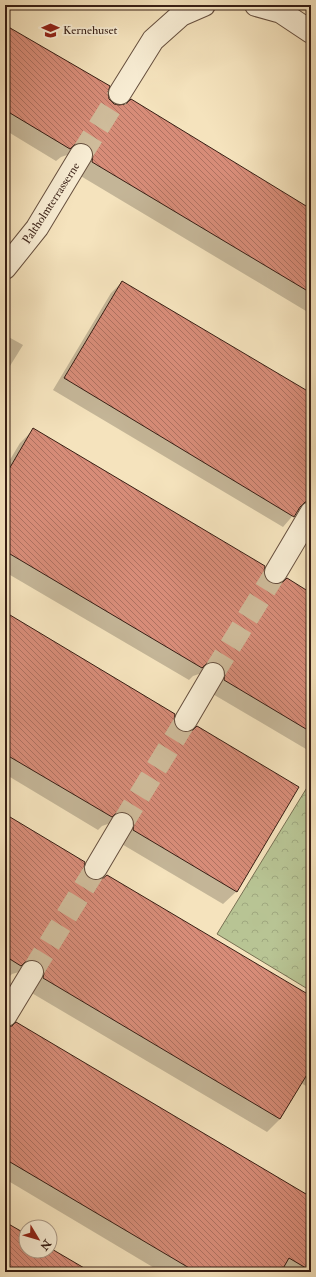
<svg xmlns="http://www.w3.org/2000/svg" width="316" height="1277" viewBox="0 0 316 1277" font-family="'IM FELL Double Pica',serif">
<defs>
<pattern id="park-crowns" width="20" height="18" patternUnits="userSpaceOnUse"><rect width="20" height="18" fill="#b8c494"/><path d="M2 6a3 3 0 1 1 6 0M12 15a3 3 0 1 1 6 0" fill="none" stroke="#9fa87f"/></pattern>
<pattern id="building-back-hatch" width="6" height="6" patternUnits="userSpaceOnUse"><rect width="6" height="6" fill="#d78c78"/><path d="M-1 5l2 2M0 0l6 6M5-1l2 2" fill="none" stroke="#af7261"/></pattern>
</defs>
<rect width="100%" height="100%" fill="#f5e3bd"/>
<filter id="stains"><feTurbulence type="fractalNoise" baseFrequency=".005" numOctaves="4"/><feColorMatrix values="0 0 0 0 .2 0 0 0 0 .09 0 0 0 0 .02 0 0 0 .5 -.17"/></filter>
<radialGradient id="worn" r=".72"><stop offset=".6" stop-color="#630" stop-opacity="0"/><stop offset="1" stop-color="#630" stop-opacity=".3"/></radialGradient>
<polygon fill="url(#park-crowns)" stroke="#787154" points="311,781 311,991 217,934"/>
<g fill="#0003">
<polygon points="5,26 107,92 108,99 113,105 311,210 311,314 79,175 75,157 67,155 61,157 56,161 5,130"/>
<polygon points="122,282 311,395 311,518 307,513 299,511 296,512 283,527 53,390 111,293"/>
<polygon points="5,335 23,345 5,374"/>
<polygon points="33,430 263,572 264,579 269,583 311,594 311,752 211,693 207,676 199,674 193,676 189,680 5,572 5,468 20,443"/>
<polygon points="311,531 311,544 306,541"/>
<polygon points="5,613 173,720 174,726 179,731 298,788 236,892 223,904 120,843 115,826 108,824 102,826 98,830 5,774"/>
<polygon points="5,816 83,868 84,874 89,880 311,997 311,1089 301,1083 280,1119 267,1132 30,992 19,972 12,974 8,978 5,977"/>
<polygon points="5,1028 311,1198 311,1272 161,1272 5,1179"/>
</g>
<g fill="url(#building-back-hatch)" stroke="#371e14">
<polygon points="5,25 110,86 108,92 109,99 114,104 119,105 126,104 131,99 311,209 311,293 92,162 93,155 92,149 88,145 81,143 75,144 70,149 5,110"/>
<polygon points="122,281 311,393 311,501 305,502 300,507 294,517 64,378"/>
<polygon points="33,428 265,566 264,572 265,578 269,583 276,584 282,583 287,578 311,593 311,732 224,680 225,674 224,668 220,663 213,662 207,663 202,668 5,551 5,476"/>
<polygon points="5,612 175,714 174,720 175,726 179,731 186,732 192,731 197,726 299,787 237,892 133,830 134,824 133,818 128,813 122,812 116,813 112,817 5,754"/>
<polygon points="5,814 85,862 84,868 85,874 90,879 96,880 102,879 107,875 311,996 311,1068 280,1119 43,978 44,973 43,966 38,961 33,960 26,961 21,966 5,956"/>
<polygon points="16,1022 311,1197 311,1271 289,1258 281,1272 196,1272 5,1159 5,1027 12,1026"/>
<polygon points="5,1222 26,1234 26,1251 50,1251 50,1248 91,1272 5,1272"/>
</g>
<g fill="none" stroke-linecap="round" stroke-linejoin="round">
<g stroke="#cfbc9b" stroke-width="22" stroke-dasharray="22 11" stroke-linecap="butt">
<polyline points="81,155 120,93"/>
<polyline points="213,674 276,572"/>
<polyline points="122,824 186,720"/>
<polyline points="32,972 96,868"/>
</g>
<defs>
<g id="minor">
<polyline points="256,5 281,12 311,32"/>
<polyline points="120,93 153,40 181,15 204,5"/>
<polyline points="5,268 37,228 81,155"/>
<polyline points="276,572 311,513"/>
<polyline points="186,720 213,674"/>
<polyline points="96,868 122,824"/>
<polyline points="6,1015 32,972"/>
</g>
</defs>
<use href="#minor" stroke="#664f3e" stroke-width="24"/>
<use href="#minor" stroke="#f8edd4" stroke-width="22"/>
</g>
<defs>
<symbol id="school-bare" viewBox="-9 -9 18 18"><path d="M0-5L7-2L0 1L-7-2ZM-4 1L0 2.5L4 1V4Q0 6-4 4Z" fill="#8f2418" stroke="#f8edd4" stroke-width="2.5" paint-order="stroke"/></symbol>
</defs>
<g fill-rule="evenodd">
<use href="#school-bare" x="38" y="18" width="25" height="25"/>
</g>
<g text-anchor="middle" stroke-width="3.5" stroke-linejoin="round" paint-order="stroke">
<g font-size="12" fill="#371e14" stroke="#f8edd4" text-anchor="start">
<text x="63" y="34">Kernehuset</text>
</g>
<g font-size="12" fill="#371e14" stroke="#f8edd4">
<text transform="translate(51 203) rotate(-57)" y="4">Paltholmterrasserne</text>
</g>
</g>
<rect width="316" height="1277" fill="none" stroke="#f5e3bd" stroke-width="20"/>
<rect x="6" y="6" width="304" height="1265" fill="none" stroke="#371e14" stroke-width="2"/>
<rect x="10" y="10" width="296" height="1257" fill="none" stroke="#371e14"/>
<g transform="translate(38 1239) rotate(128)"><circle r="19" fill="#f8edd4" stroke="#ab9a87"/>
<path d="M0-3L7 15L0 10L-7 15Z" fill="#8f2418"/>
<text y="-6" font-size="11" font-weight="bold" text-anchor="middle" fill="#371e14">N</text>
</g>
<rect width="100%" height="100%" filter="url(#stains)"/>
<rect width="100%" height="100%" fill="url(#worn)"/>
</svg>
